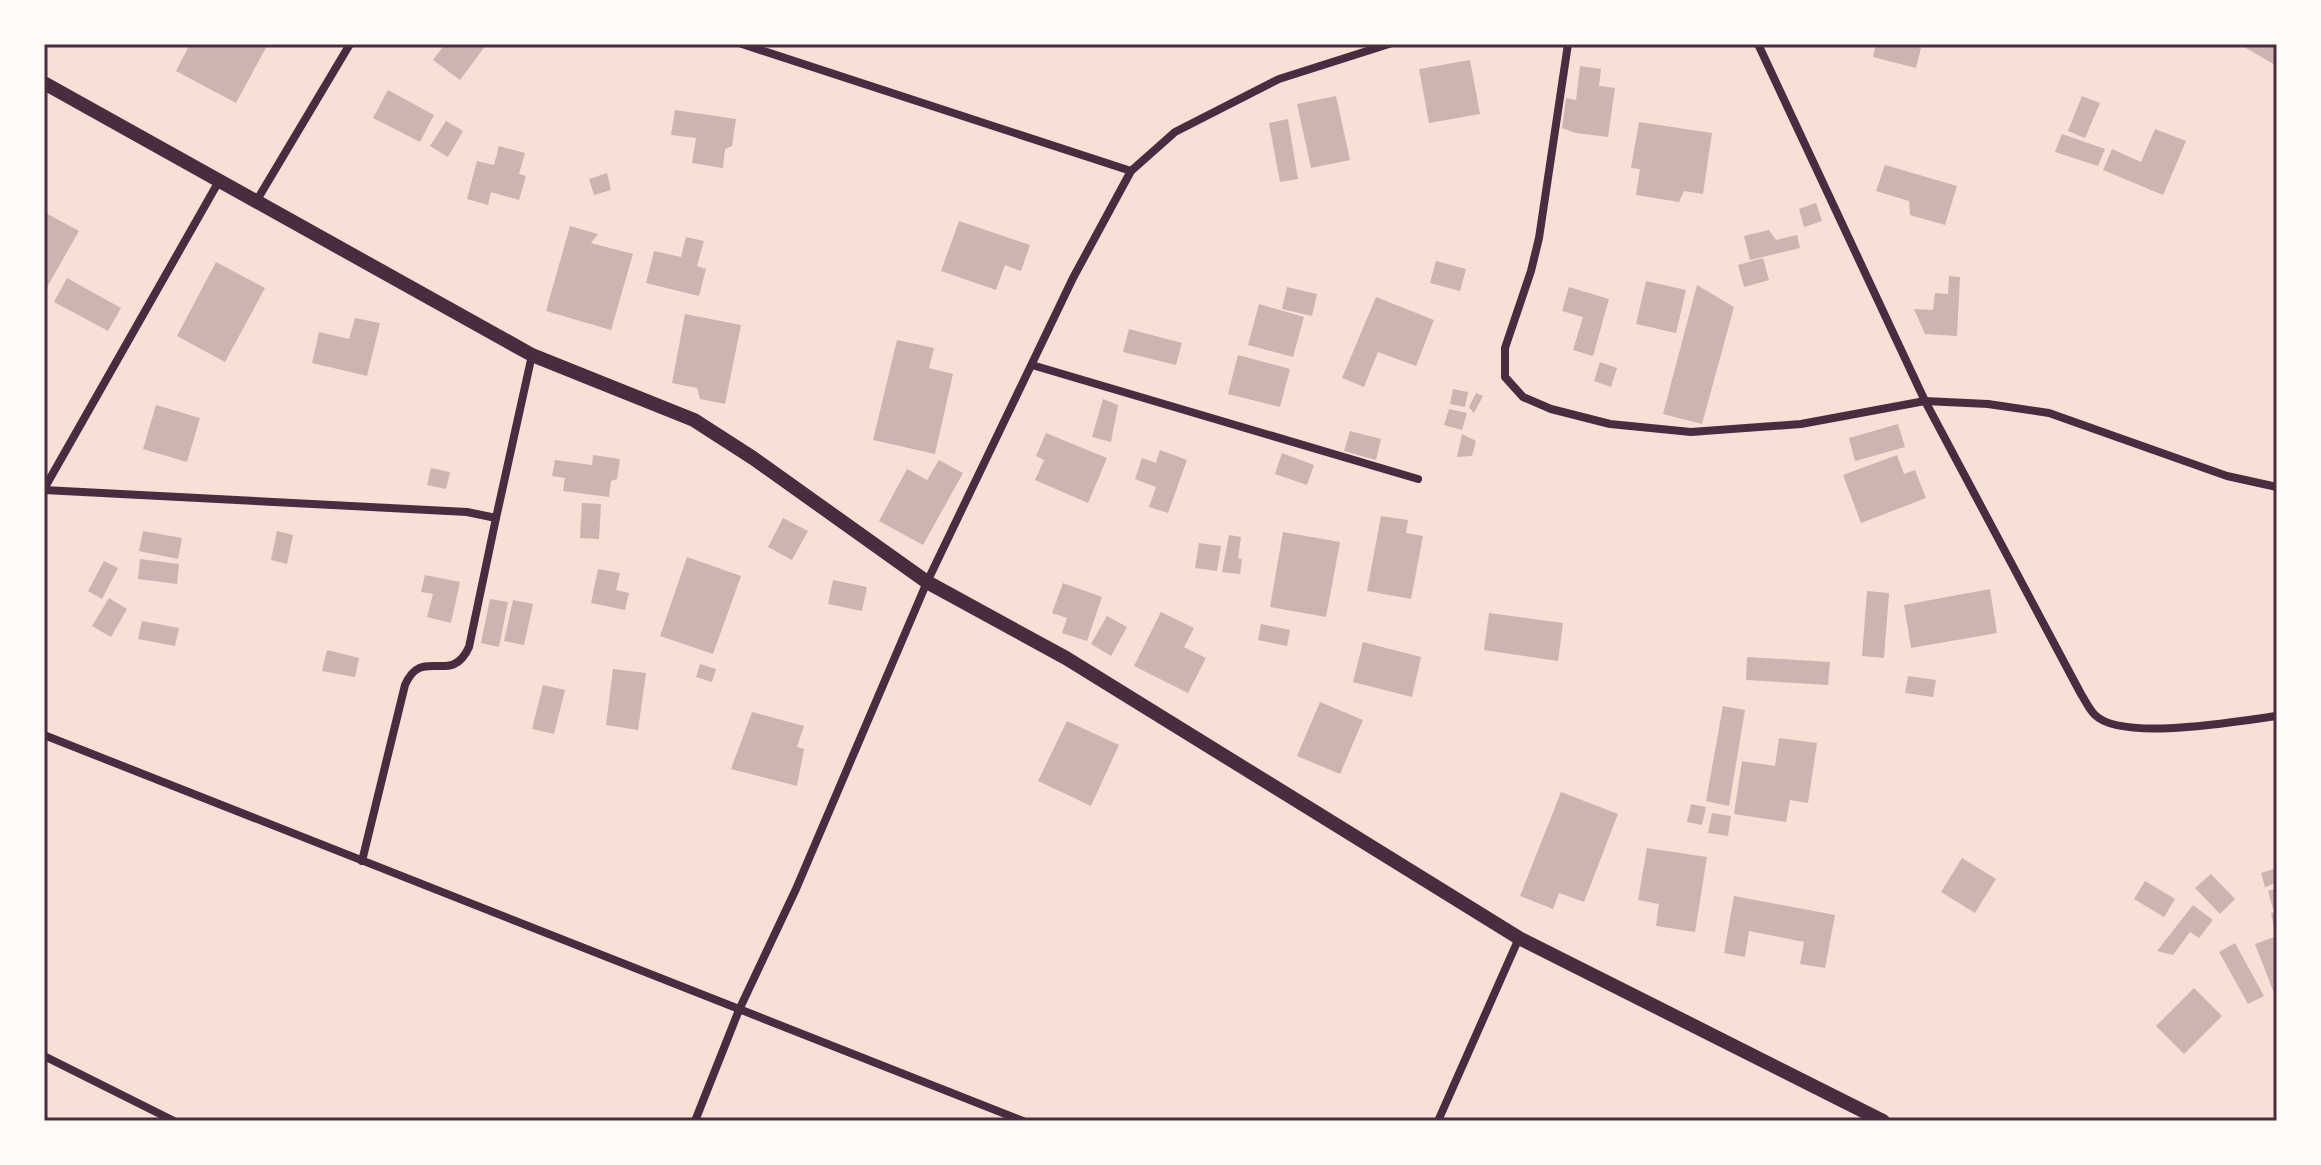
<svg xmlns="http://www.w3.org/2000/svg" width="2321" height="1165" viewBox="0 0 2321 1165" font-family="'Work Sans',sans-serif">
<rect width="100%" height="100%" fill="#f7e1d7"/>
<g fill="#ccb4b1">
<polygon points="190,44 268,44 236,103 176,71"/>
<polygon points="445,44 484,44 486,45 460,80 433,60"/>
<polygon points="1876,44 1922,44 1916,68 1873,57"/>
<polygon points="2249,44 2277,44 2277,66 2246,48"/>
<polygon points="1470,60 1480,114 1429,123 1419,69"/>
<polygon points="1580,66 1601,69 1599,86 1615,88 1608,137 1576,133 1562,128 1566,98 1576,100"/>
<polygon points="388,90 434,115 420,142 373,118"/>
<polygon points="1336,96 1350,160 1311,168 1297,104"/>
<polygon points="2082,96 2100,103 2085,138 2068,131"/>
<polygon points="675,110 736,119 732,146 725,149 723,168 692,163 696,138 671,135"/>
<polygon points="1288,119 1298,179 1280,182 1269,123"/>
<polygon points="446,121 463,131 448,157 430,146"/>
<polygon points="1639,122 1712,133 1703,194 1684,191 1679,202 1636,195 1640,169 1631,168"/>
<polygon points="2155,129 2186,141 2163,195 2103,170 2112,149 2141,162"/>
<polygon points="2062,134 2105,149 2098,166 2055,152"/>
<polygon points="499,146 525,153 519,174 526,176 519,200 491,192 488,205 467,199 477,161 494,165"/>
<polygon points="1885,165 1957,186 1945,225 1910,215 1909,201 1876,191"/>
<polygon points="607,173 611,190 594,195 589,179"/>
<polygon points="1816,203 1822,221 1804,227 1799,209"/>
<polygon points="44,212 79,231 46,289 44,287"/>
<polygon points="959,221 1030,245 1021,271 1005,265 996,290 941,271"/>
<polygon points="570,226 598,234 591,243 633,254 611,330 546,311"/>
<polygon points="1769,230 1776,240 1797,235 1800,248 1750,260 1744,236"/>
<polygon points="686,237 704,241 697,266 706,269 699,296 646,283 654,251 681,257"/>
<polygon points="1763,258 1769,280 1744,287 1738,265"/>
<polygon points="1436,261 1466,269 1460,291 1430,283"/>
<polygon points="216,262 265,288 225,362 177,336"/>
<polygon points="1949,276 1960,277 1957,336 1925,334 1914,309 1933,310 1935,293 1948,294"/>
<polygon points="67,278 121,308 108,331 54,302"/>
<polygon points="1646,281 1686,290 1676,333 1636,324"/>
<polygon points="1697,285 1734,307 1702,424 1663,414"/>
<polygon points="1287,287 1317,294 1312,316 1282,309"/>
<polygon points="1569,287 1609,299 1593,356 1573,350 1583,317 1562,311"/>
<polygon points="1376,297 1434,320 1416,366 1378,352 1364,387 1342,378"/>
<polygon points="1259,304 1304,317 1293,357 1248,345"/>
<polygon points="685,314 741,325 725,404 700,399 697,388 672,383"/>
<polygon points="355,318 380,323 367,376 312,363 319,332 349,339"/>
<polygon points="1129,329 1182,343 1176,365 1123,352"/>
<polygon points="897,340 934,348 929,368 953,374 935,454 873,440"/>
<polygon points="1238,355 1290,369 1280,407 1228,394"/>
<polygon points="1600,362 1617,368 1611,387 1594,381"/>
<polygon points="1453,389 1468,392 1465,407 1450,404"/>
<polygon points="1476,393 1483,396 1474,413 1469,407"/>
<polygon points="1103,399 1118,405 1111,442 1092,437"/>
<polygon points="156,405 200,418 187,462 143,449"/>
<polygon points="1449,409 1467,413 1462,430 1444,425"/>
<polygon points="1898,424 1905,447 1855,461 1849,438"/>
<polygon points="1350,431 1381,439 1376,460 1344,451"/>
<polygon points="1046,433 1107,458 1088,503 1035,480 1044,460 1036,456"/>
<polygon points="1462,434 1476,441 1472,456 1457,457"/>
<polygon points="1160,450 1187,460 1168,513 1149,507 1156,487 1135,479 1142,458 1156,463"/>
<polygon points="1282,453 1314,465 1307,485 1275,474"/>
<polygon points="593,455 620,459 617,479 611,481 609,497 563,491 565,478 552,476 555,460 592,465"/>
<polygon points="1897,455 1904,474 1915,470 1926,498 1861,523 1843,475"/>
<polygon points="939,460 963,473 923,545 879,521 907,469 927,480"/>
<polygon points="431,468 450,472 446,489 427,485"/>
<polygon points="582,503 601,504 599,539 580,538"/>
<polygon points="1381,516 1408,520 1406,533 1423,536 1411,599 1367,591"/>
<polygon points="783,518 808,531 792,560 768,547"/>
<polygon points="143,531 182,538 178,559 139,551"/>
<polygon points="277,531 293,535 287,564 271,560"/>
<polygon points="1283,532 1340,542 1326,617 1270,607"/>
<polygon points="1229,535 1241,537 1238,558 1242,559 1240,574 1222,572"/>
<polygon points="1199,543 1221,546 1217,571 1195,568"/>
<polygon points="687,557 741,576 713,654 660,636"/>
<polygon points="140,559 179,564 177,584 138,579"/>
<polygon points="104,561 118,568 102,599 88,591"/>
<polygon points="598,569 620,573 616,590 629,593 625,610 591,603"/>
<polygon points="425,575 460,582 451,623 427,617 433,594 421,592"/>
<polygon points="833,580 867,587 862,611 828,604"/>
<polygon points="1063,583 1102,597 1087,641 1062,633 1067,618 1052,613"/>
<polygon points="1990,589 1997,633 1911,648 1904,605"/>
<polygon points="1867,591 1889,593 1884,658 1862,656"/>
<polygon points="109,598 127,609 111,637 92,626"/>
<polygon points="490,599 508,602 499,647 481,643"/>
<polygon points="513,600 533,604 524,645 504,641"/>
<polygon points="1161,612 1194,628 1184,647 1206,658 1188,693 1134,666"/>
<polygon points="1489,613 1563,623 1558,661 1484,650"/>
<polygon points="1107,616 1127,627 1111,656 1091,644"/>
<polygon points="142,621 179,628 175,646 138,639"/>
<polygon points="1261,624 1290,630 1287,646 1258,640"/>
<polygon points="1363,642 1421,657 1412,697 1353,682"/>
<polygon points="327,650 359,658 355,677 322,671"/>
<polygon points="1747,657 1830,662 1828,685 1746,680"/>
<polygon points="700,664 716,669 712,682 696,677"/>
<polygon points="613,669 646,673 638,730 606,725"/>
<polygon points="1908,676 1936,680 1933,697 1905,693"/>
<polygon points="543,685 565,690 554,734 532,729"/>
<polygon points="1320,702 1363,720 1340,774 1297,756"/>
<polygon points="1723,706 1745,710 1729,806 1706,801"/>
<polygon points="752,712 804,726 797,747 804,749 797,786 731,769"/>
<polygon points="1067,721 1119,745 1091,806 1038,781"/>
<polygon points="1779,738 1817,743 1808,803 1790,800 1786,822 1734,814 1742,761 1775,766"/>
<polygon points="1561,792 1618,814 1584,902 1559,893 1553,909 1520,896"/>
<polygon points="1691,804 1706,807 1702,825 1687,822"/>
<polygon points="1712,813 1731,816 1728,836 1708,833"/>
<polygon points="1647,848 1707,857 1695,932 1656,926 1659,904 1638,900"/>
<polygon points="1962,858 1996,879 1975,913 1941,892"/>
<polygon points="2277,868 2277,883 2265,887 2261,873"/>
<polygon points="2211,874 2235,899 2220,914 2195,888"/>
<polygon points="2145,881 2175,899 2164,917 2134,899"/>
<polygon points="2277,888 2277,908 2273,909 2268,891"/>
<polygon points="1734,896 1835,915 1825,968 1800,964 1804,942 1749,931 1745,957 1724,953"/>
<polygon points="2193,905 2213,920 2199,938 2190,932 2173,955 2157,951"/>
<polygon points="2277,912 2277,928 2274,929 2271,913"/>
<polygon points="2277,936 2277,1001 2255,944"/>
<polygon points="2235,943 2264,996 2248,1004 2219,952"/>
<polygon points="2194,988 2222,1016 2184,1054 2156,1026"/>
</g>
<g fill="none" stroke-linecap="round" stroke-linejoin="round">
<g stroke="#4a2c40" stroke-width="8">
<polyline points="742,44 1131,171"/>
<polyline points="1568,44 1539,238 1531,271 1505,348 1505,377 1523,397 1551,409 1610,424 1691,432 1801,424 1925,401 1988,404 2049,413 2227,476 2277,487"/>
<path d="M1758,44L1925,401L2081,694C2085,700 2089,709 2095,715C2122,742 2239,721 2277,716"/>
<polyline points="257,200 350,44"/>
<polyline points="1032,365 1418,479"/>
<polyline points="44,489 219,181"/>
<polyline points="44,490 467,512 496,518 532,355"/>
<polyline points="44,735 1023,1121"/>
<path d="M362,861L405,685C422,645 451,687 469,647L496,518"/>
<polyline points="44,1056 174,1121"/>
<polyline points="695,1121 739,1010 796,889 927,582 1073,278 1131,171 1175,132 1279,79 1389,44"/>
<polyline points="1438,1121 1519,938"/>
</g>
<polyline stroke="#4a2c40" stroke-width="14" points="44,83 532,355 694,420 753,458 927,582 1066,658 1519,938 1883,1121"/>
</g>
<rect width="2321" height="1165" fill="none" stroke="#fffaf5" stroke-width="92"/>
<rect x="46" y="46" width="2229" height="1073" fill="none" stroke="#4a2c40" stroke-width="3"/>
</svg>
